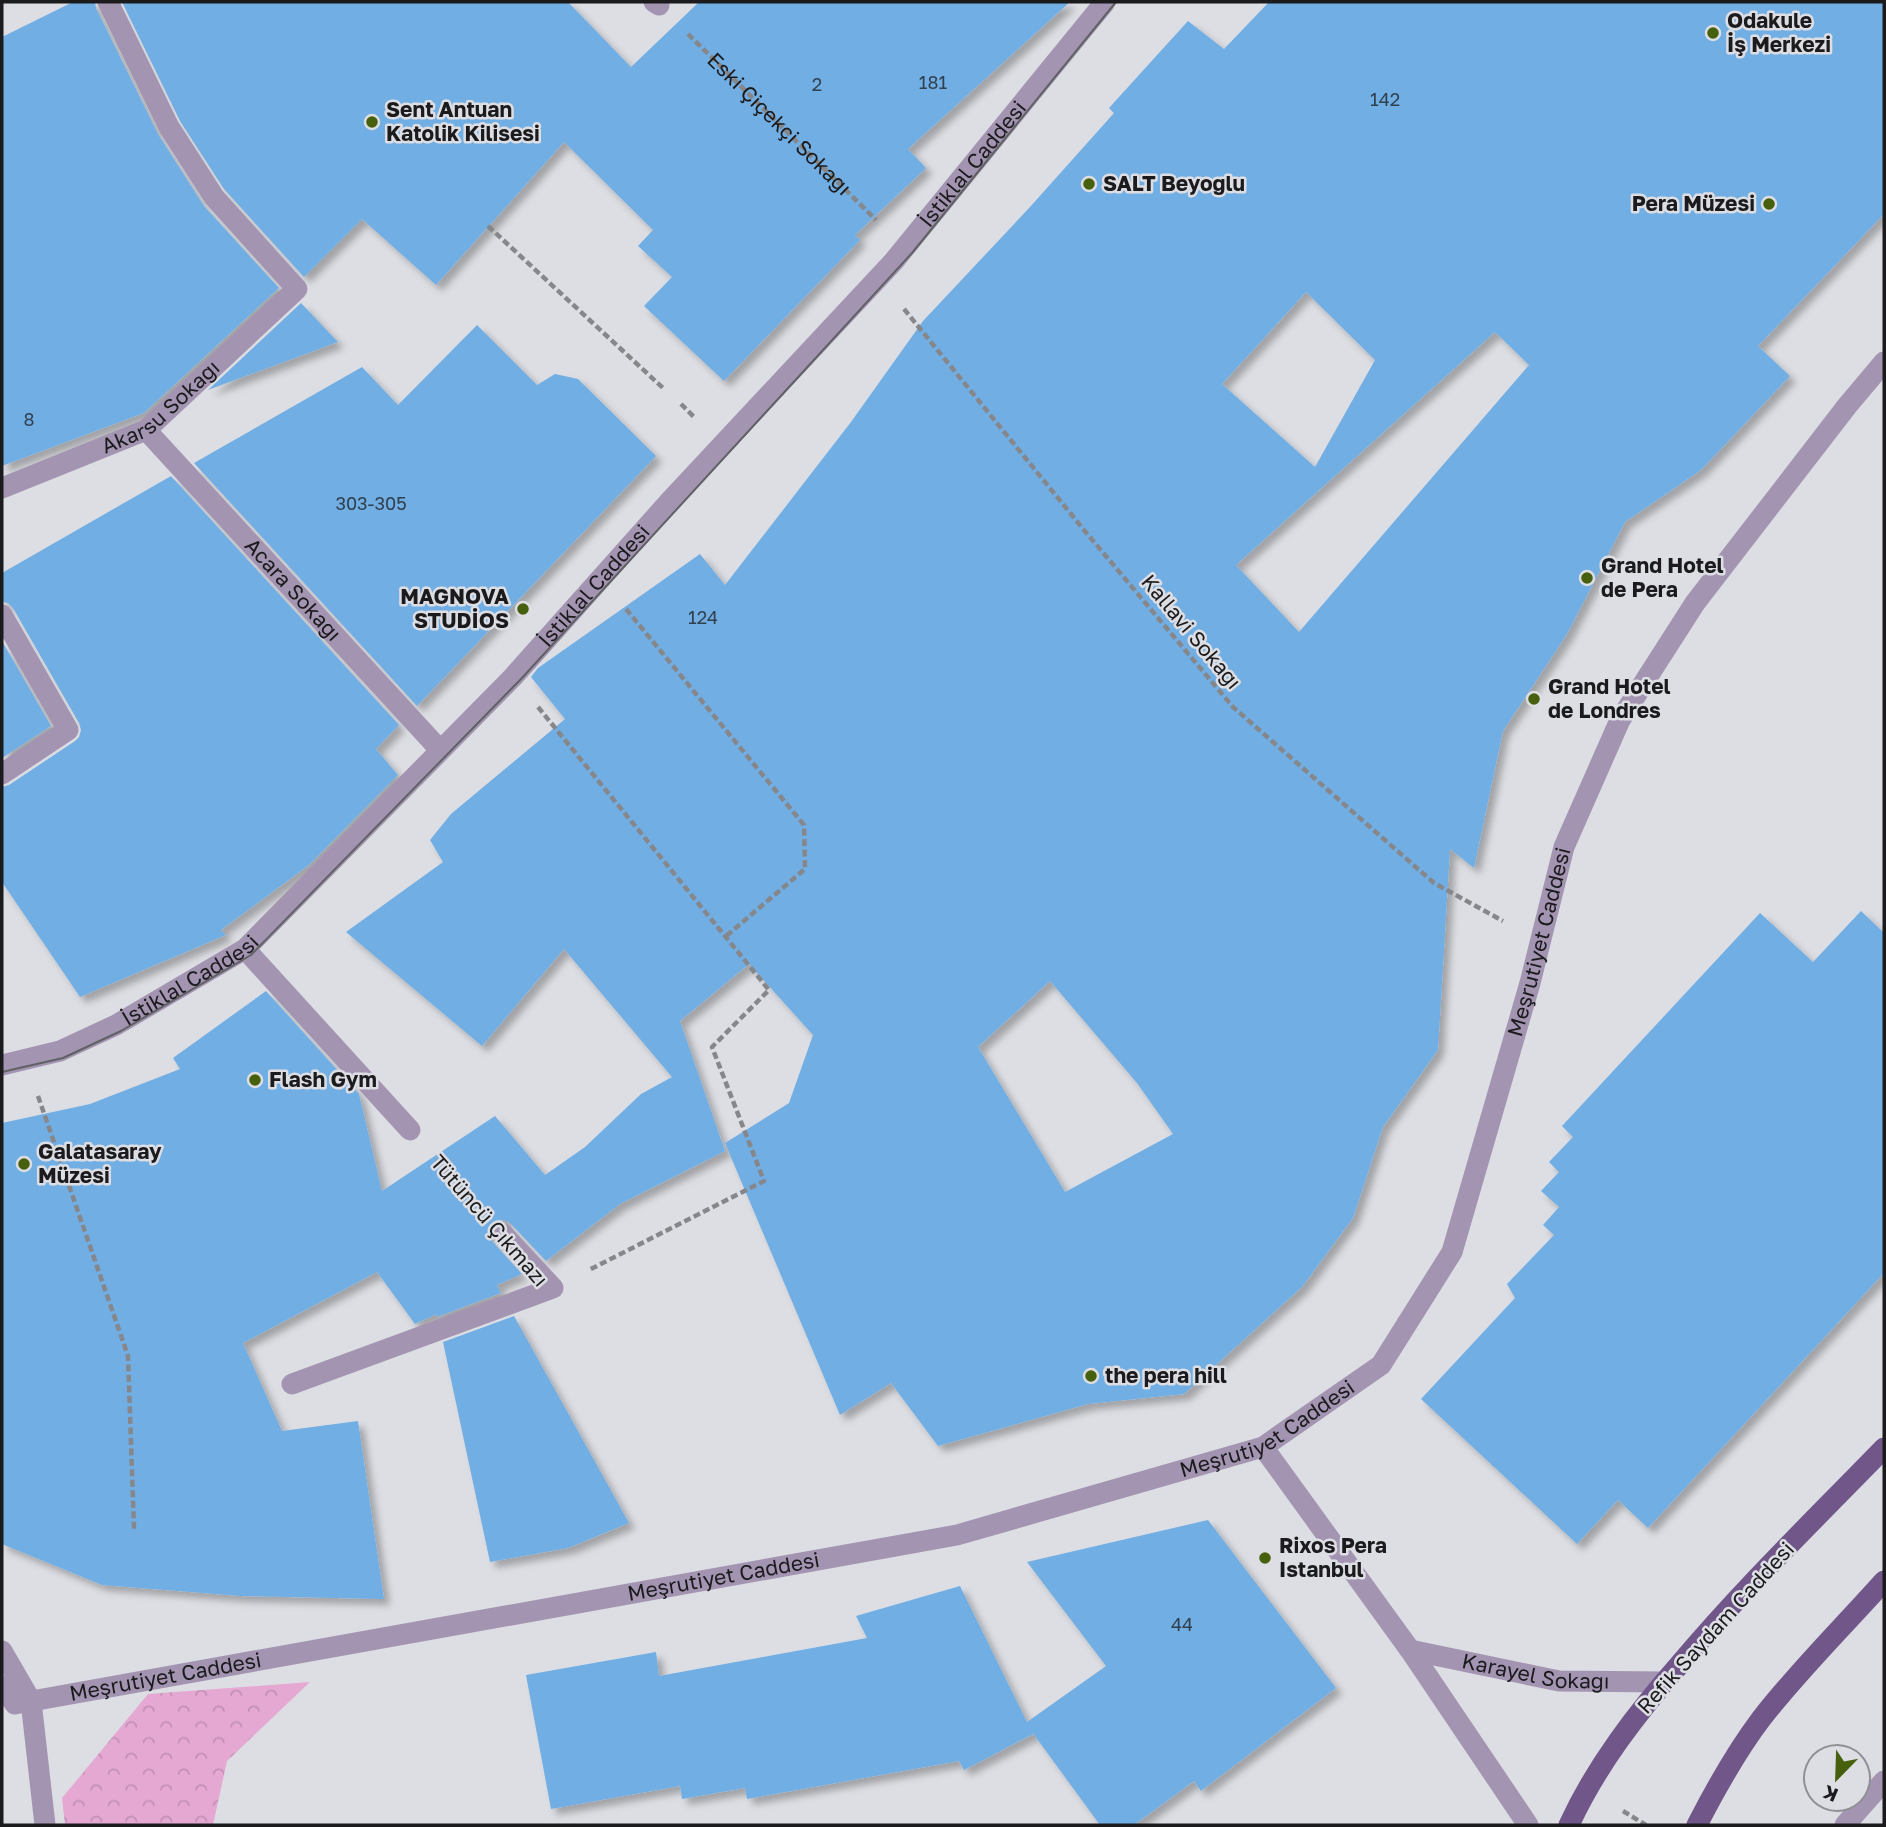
<svg xmlns="http://www.w3.org/2000/svg" width="1886" height="1827" viewBox="0 0 1886 1827" font-family="'Golos Text',sans-serif">
<defs>
<pattern id="forest-crowns" width="20" height="18" patternUnits="userSpaceOnUse" patternTransform="scale(1.75)"><rect width="20" height="18" fill="#e4a8d3"/><path d="M2 6a3 3 0 1 1 6 0M12 15a3 3 0 1 1 6 0" fill="none" stroke="#c390b5"/></pattern>
<filter id="shadow"><feDropShadow dx="6" dy="6" stdDeviation="3.5" flood-color="#0004"/></filter>
</defs>
<rect width="100%" height="100%" fill="#dddee3"/>
<polygon fill="url(#forest-crowns)" points="310,1682 227,1761 213,1825 65,1825 62,1798 148,1694"/>
<g fill="#71aee4" fill-rule="evenodd" filter="url(#shadow)">
<polygon points="73,2 95,2 96,8 158,134 204,206 279,288 144,413 2,466 2,37"/>
<polygon points="122,2 568,2 631,67 699,2 1070,2 908,149 926,168 855,235 860,240 724,381 644,306 672,277 638,246 653,230 564,142 436,285 362,219 304,277 224,189 180,121"/>
<path d="M1269,2H1884V214L1758,346L1790,376L1701,470L1625,522L1567,634L1503,731L1474,868L1450,849L1438,1050L1383,1127L1353,1218L1302,1287L1184,1394L1088,1404L938,1446L891,1383L840,1415L725,1143L789,1103L813,1035L749,964L680,1021L725,1151L620,1204L546,1261L511,1224L507,1221L500,1220L494,1223L489,1230V1237L492,1241L522,1274L497,1285L501,1293L437,1317V1314L415,1324L377,1272L243,1343L282,1431L358,1421L384,1599L241,1596L102,1585L2,1544V1123L90,1104L180,1069L173,1058L266,991L359,1094L382,1191L495,1116L545,1175L585,1147L641,1094L672,1077L564,949L482,1046L346,932L443,862L430,840L451,814L565,719L531,677L538,668L700,554L725,585L851,422L923,321L1030,207L1114,113L1109,108L1188,21L1224,49ZM1306,292L1375,360L1315,467L1222,384ZM1495,332L1529,365L1299,632L1236,565ZM1050,981L1137,1083L1173,1134L1065,1192L978,1047Z"/>
<polygon points="301,303 338,342 208,390"/>
<polygon points="477,325 537,385 555,374 578,379 656,456 417,706 194,463 362,367 398,405"/>
<polygon points="171,476 399,725 376,749 398,775 309,865 221,930 226,935 80,997 2,882 2,787 9,785 75,741 79,737 81,730 79,723 13,608 8,603 2,602 2,573"/>
<polygon points="2,641 51,726 2,758"/>
<polygon points="1861,911 1884,933 1884,1273 1648,1528 1618,1500 1577,1544 1421,1399 1515,1298 1507,1284 1554,1235 1543,1225 1559,1207 1541,1191 1559,1172 1549,1162 1573,1137 1562,1126 1760,913 1813,962"/>
<polygon points="514,1316 629,1523 568,1548 490,1562 443,1342"/>
<polygon points="1208,1520 1336,1688 1201,1791 1194,1781 1134,1825 1100,1825 1032,1732 1033,1734 964,1770 959,1761 747,1799 745,1788 682,1799 680,1786 551,1809 526,1675 656,1652 659,1676 867,1638 856,1616 960,1586 1027,1722 1106,1666 1027,1562"/>
</g>
<g fill="none" stroke-linecap="round" stroke-linejoin="round">
<g stroke="#86878a" stroke-width="4.5" stroke-dasharray="7 3.5" stroke-linecap="butt">
<path id="s1" d="M688,34L876,220"/>
<polyline points="488,226 663,388"/>
<polyline points="904,309 1084,530 1233,707 1434,883 1503,921"/>
<polyline points="681,404 694,417"/>
<polyline points="626,609 804,825 805,869 725,937"/>
<polyline points="538,707 769,990 712,1047 764,1181 589,1270"/>
<polyline points="38,1096 128,1356 134,1529"/>
<polyline points="436,1160 477,1205"/>
<polyline points="1623,1811 1646,1825"/>
</g>
<g stroke="#a395b2" stroke-width="21">
<polyline points="654,2 659,5"/>
<path id="s2" d="M146,430L440,750"/>
<path id="s3" d="M2,488L146,430L297,289L214,197L169,127L108,2"/>
<polyline points="2,615 68,730 2,774"/>
<polyline points="245,949 410,1130"/>
<path id="s4" d="M2,1065L60,1051L116,1025L245,949L513,677L669,502L894,261L1105,2"/>
<polyline points="292,1384 553,1288 502,1233"/>
<polyline points="1263,1447 1410,1650 1528,1825"/>
<path id="s5" d="M1410,1650L1559,1681L1664,1682"/>
<polyline points="2,1651 31,1701 45,1825"/>
<path id="s6" d="M2,1686L15,1704L957,1535L1263,1447L1381,1365L1452,1252L1530,983L1564,847L1620,720L1695,603L1847,406L1884,362"/>
<polyline points="1845,1825 1884,1781"/>
</g>
<g stroke="#71568a" stroke-width="21">
<path d="M1569,1825C1596,1766 1637,1713 1680,1664C1744,1588 1815,1519 1884,1448"/>
<path d="M1697,1825C1716,1788 1736,1752 1761,1719C1799,1670 1843,1627 1884,1581"/>
</g>
<polyline stroke="#606164" stroke-width="2" points="2,1072 63,1058 121,1031 251,955 521,679 912,253 1116,2"/>
</g>
<g fill="#47600d" stroke="#dddee3" stroke-width="2.5">
<circle cx="1713" cy="33" r="7"/>
<circle cx="372" cy="122" r="7"/>
<circle cx="1089" cy="184" r="7"/>
<circle cx="1769" cy="204" r="7"/>
<circle cx="1587" cy="578" r="7"/>
<circle cx="523" cy="609" r="7"/>
<circle cx="1534" cy="699" r="7"/>
<circle cx="255" cy="1080" r="7"/>
<circle cx="24" cy="1164" r="7"/>
<circle cx="1091" cy="1376" r="7"/>
<circle cx="1265" cy="1558" r="7"/>
</g>
<g text-anchor="middle" stroke-width="5" stroke-linejoin="round" paint-order="stroke">
<g font-size="18" fill="#30404f">
<text x="933" y="89">181</text>
<text x="817" y="91">2</text>
<text x="1385" y="106">142</text>
<text x="29" y="426">8</text>
<text x="371" y="510">303-305</text>
<text x="703" y="624">124</text>
<text x="1182" y="1631">44</text>
</g>
<g font-size="21" font-weight="bold" fill="#1b1b1d" stroke="#dddee3" text-anchor="start">
<text x="1727" y="28">Odakule<tspan x="1727" dy="24">İş Merkezi</tspan></text>
<text x="386" y="117">Sent Antuan<tspan x="386" dy="24">Katolik Kilisesi</tspan></text>
<text x="1103" y="191">SALT Beyoğlu</text>
<text x="1755" y="211" text-anchor="end">Pera Müzesi</text>
<text x="1601" y="573">Grand Hotel<tspan x="1601" dy="24">de Pera</tspan></text>
<text x="509" y="604" text-anchor="end">MAGNOVA<tspan x="509" dy="24">STUDİOS</tspan></text>
<text x="1548" y="694">Grand Hotel<tspan x="1548" dy="24">de Londres</tspan></text>
<text x="269" y="1087">Flash Gym</text>
<text x="38" y="1159">Galatasaray<tspan x="38" dy="24">Müzesi</tspan></text>
<text x="1105" y="1383">the pera hill</text>
<text x="1279" y="1553">Rixos Pera<tspan x="1279" dy="24">Istanbul</tspan></text>
</g>
<g font-size="21" fill="#1b1b1d" stroke="#dddee3">
<text dy="7" stroke="none"><textPath href="#s1" startOffset="128">Eski Çiçekçi Sokağı</textPath></text>
<text dy="7" stroke="none"><textPath href="#s4" startOffset="1342">İstiklal Caddesi</textPath></text>
<text dy="7" stroke="none"><textPath href="#s3" startOffset="180">Akarsu Sokağı</textPath></text>
<text dy="7" stroke="none"><textPath href="#s4" startOffset="775">İstiklal Caddesi</textPath></text>
<text dy="7" stroke="none"><textPath href="#s2" startOffset="217">Acara Sokağı</textPath></text>
<text transform="translate(1191 632) rotate(50)" y="7">Kallavi Sokağı</text>
<text dy="7" stroke="none"><textPath href="#s6" startOffset="1897">Meşrutiyet Caddesi</textPath></text>
<text dy="7" stroke="none"><textPath href="#s4" startOffset="208">İstiklal Caddesi</textPath></text>
<text transform="translate(489 1221) rotate(49)" y="7">Tütüncü Çıkmazı</text>
<text dy="7" stroke="none"><textPath href="#s6" startOffset="1309">Meşrutiyet Caddesi</textPath></text>
<text dy="7" stroke="none"><textPath href="#s6" startOffset="742">Meşrutiyet Caddesi</textPath></text>
<text transform="translate(1716 1628) rotate(-48)" y="7">Refik Saydam Caddesi</text>
<text dy="7" stroke="none"><textPath href="#s5" startOffset="128">Karayel Sokağı</textPath></text>
<text dy="7" stroke="none"><textPath href="#s6" startOffset="175">Meşrutiyet Caddesi</textPath></text>
</g>
</g>
<rect width="1886" height="1827" fill="none" stroke="#1b1b1d" stroke-width="7"/>
<g transform="translate(1837 1778) rotate(203)"><circle r="33" fill="#dddee3" stroke="#8f9094" stroke-width="2"/>
<path d="M0-5L12 26L0 18L-12 26Z" fill="#47600d"/>
<text y="-10" font-size="19" font-weight="bold" text-anchor="middle" fill="#1b1b1d">K</text>
</g>
</svg>
